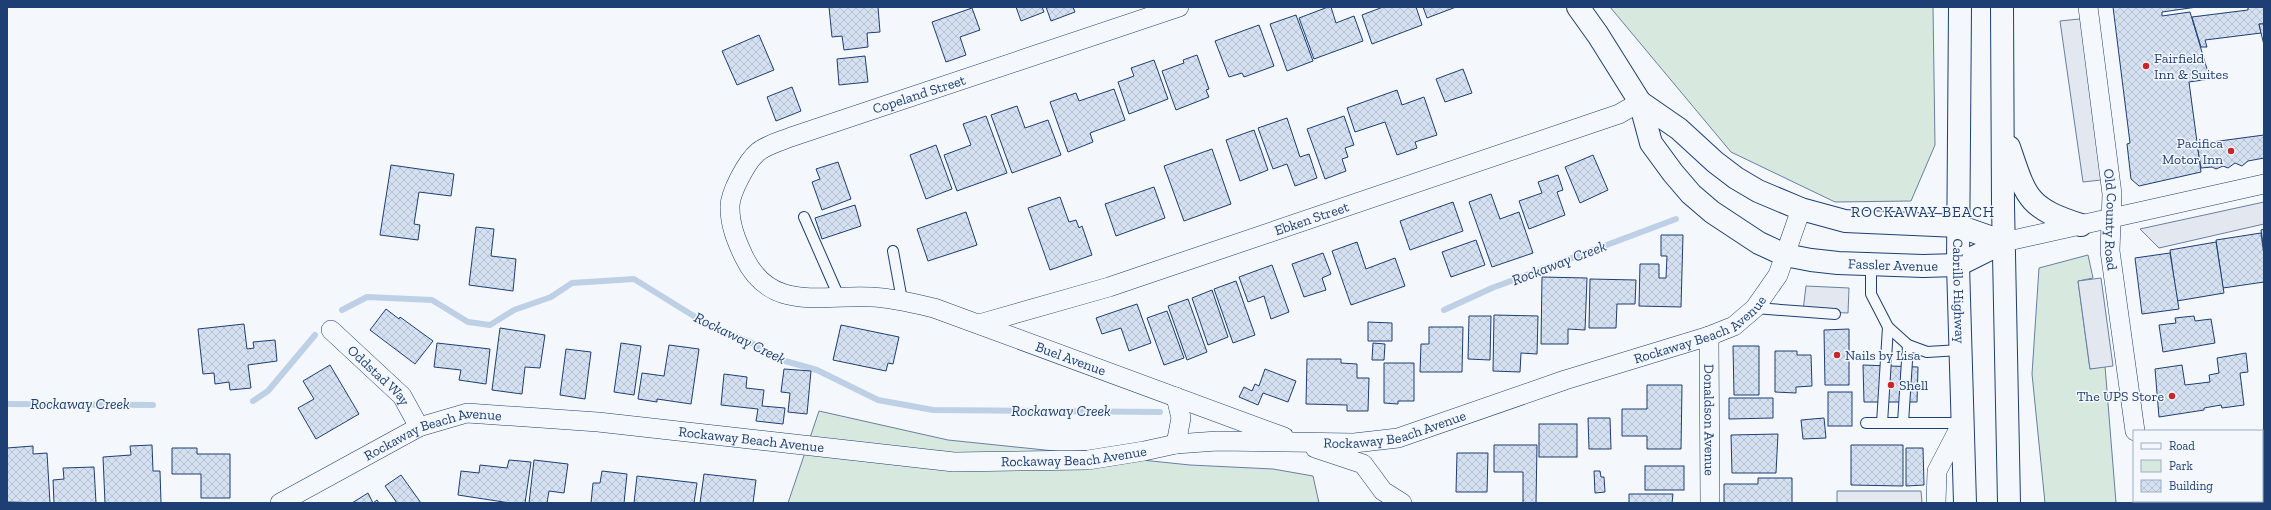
<svg xmlns="http://www.w3.org/2000/svg" width="2271" height="510" viewBox="0 0 2271 510" font-family="'Zilla Slab',serif">
<defs>
<pattern id="building-cross-hatch" width="8" height="8" patternUnits="userSpaceOnUse"><rect width="8" height="8" fill="#d5e0f0"/><path d="M0 0l8 8M0 8l8-8" fill="none" stroke="#b6c1d1"/></pattern>
</defs>
<rect width="100%" height="100%" fill="#f4f7fb"/>
<g fill="#d7e8df" stroke="#687fa3">
<polygon points="1610,7 1933,7 1935,145 1911,201 1835,202 1731,152"/>
<polygon points="2088,255 2093,278 2078,281 2090,369 2105,366 2116,503 2045,503 2032,374 2039,268"/>
<polygon points="819,411 948,440 1190,465 1273,469 1313,476 1319,503 788,503"/>
</g>
<g fill="#e3e8f0" stroke="#687fa3">
<polygon points="2089,18 2110,179 2083,182 2060,21"/>
<polygon points="2264,202 2264,224 2159,248 2140,229"/>
<polygon points="2101,278 2113,366 2090,369 2078,281"/>
<polygon points="1806,286 1849,288 1848,313 1803,311"/>
<polygon points="1837,491 1921,491 1922,503 1837,503"/>
<polygon points="2174,501 2239,501 2239,503 2175,503"/>
</g>
<g fill="none" stroke-linecap="round" stroke-linejoin="round">
<g stroke="#bed0e5" stroke-width="6">
<polyline points="342,310 367,297 432,300 468,322 490,325 514,310 551,297 572,283 634,279 705,323 752,343 778,359 817,370 878,400 933,410 1160,412"/>
<polyline points="1444,310 1492,288 1676,219"/>
<polyline points="253,401 268,391 315,335"/>
<polyline points="7,404 153,405"/>
</g>
</g>
<g fill="url(#building-cross-hatch)" stroke="#1d3f73">
<polygon points="829,7 878,7 880,32 867,33 868,47 844,50 842,36 832,37"/>
<polygon points="1016,7 1042,7 1044,12 1021,21"/>
<polygon points="1046,7 1073,7 1075,12 1051,21"/>
<polygon points="1328,7 1331,7 1336,23 1354,16 1363,41 1314,59 1299,18"/>
<polygon points="1383,7 1416,7 1422,25 1372,44 1362,15"/>
<polygon points="1423,7 1456,7 1427,18"/>
<polygon points="2113,7 2197,7 2162,12 2162,16 2190,12 2210,79 2189,82 2201,172 2139,186 2131,179 2127,144 2130,143"/>
<polygon points="2248,7 2264,7 2264,24 2259,24 2261,33 2205,40 2207,47 2201,47 2192,17 2248,10"/>
<polygon points="972,8 980,30 960,37 966,55 946,62 932,22"/>
<polygon points="1296,15 1313,61 1287,71 1270,24"/>
<polygon points="2259,24 2264,24 2264,45 2261,33"/>
<polygon points="1259,25 1274,66 1244,77 1242,73 1229,77 1215,41"/>
<polygon points="759,35 774,70 737,85 722,51"/>
<polygon points="1197,55 1209,89 1206,90 1209,97 1176,110 1162,71 1184,63 1183,60"/>
<polygon points="865,56 868,82 839,85 837,59"/>
<polygon points="1154,60 1168,99 1129,114 1118,82 1134,76 1131,68"/>
<polygon points="1463,69 1472,93 1445,102 1436,79"/>
<polygon points="792,87 801,111 776,121 767,97"/>
<polygon points="1114,89 1125,120 1090,133 1093,142 1068,152 1050,102 1076,93 1079,101"/>
<polygon points="1397,90 1402,105 1424,97 1437,135 1415,142 1417,148 1397,155 1385,122 1355,132 1347,108"/>
<polygon points="1017,106 1025,128 1048,120 1061,155 1012,173 991,115"/>
<polygon points="986,116 1007,173 957,191 944,155 971,145 963,124"/>
<polygon points="1344,116 1354,145 1345,148 1348,157 1342,159 1346,171 1325,179 1307,129"/>
<polygon points="1287,118 1300,157 1309,154 1317,178 1295,186 1287,164 1273,169 1258,128"/>
<polygon points="1254,130 1268,170 1240,181 1226,140"/>
<polygon points="2264,135 2264,158 2248,161 2242,166 2235,163 2228,168 2223,166 2216,169 2212,167 2201,168 2197,144"/>
<polygon points="936,145 952,189 926,199 910,155"/>
<polygon points="1212,149 1231,204 1184,221 1164,166"/>
<polygon points="1593,155 1608,190 1580,203 1565,167"/>
<polygon points="838,162 851,199 822,210 812,182 820,179 816,169"/>
<polygon points="391,165 454,174 451,196 419,192 414,224 420,225 418,240 380,235"/>
<polygon points="1558,175 1563,190 1557,192 1565,215 1529,229 1519,201 1542,193 1538,182"/>
<polygon points="1154,187 1165,218 1116,236 1105,204"/>
<polygon points="1491,194 1500,219 1519,212 1533,253 1492,267 1469,202"/>
<polygon points="1060,197 1069,222 1076,220 1079,228 1082,226 1092,255 1050,270 1028,208"/>
<polygon points="1453,202 1463,231 1410,250 1400,221"/>
<polygon points="855,205 861,226 822,239 815,218"/>
<polygon points="966,212 977,245 928,261 917,229"/>
<polygon points="476,227 494,229 491,256 516,259 513,291 469,285"/>
<polygon points="2264,229 2264,244 2263,244 2261,230"/>
<polygon points="2261,233 2264,256 2264,282 2223,288 2216,240"/>
<polygon points="1661,235 1683,235 1681,307 1639,306 1640,264 1659,264 1659,278 1666,278 1667,256 1661,256"/>
<polygon points="1476,240 1485,265 1451,277 1442,252"/>
<polygon points="1357,242 1366,269 1395,258 1405,286 1351,305 1332,251"/>
<polygon points="2216,242 2224,293 2177,301 2170,250"/>
<polygon points="1323,253 1331,274 1322,278 1326,290 1304,297 1292,264"/>
<polygon points="2170,253 2179,309 2142,314 2135,258"/>
<polygon points="1272,265 1289,312 1271,319 1264,296 1248,302 1239,277"/>
<polygon points="1542,277 1587,278 1585,330 1568,329 1568,344 1541,344"/>
<polygon points="1590,279 1636,280 1635,304 1617,304 1616,328 1589,328"/>
<polygon points="1236,281 1255,335 1233,343 1214,289"/>
<polygon points="1212,290 1228,337 1208,345 1192,298"/>
<polygon points="1188,299 1207,352 1187,360 1168,306"/>
<polygon points="1137,304 1151,343 1129,351 1121,328 1102,334 1096,318"/>
<polygon points="386,309 399,319 400,317 433,341 415,364 370,330"/>
<polygon points="1167,311 1184,358 1164,365 1147,318"/>
<polygon points="1494,315 1538,316 1537,354 1521,353 1520,372 1493,371"/>
<polygon points="1469,316 1491,316 1490,360 1468,359"/>
<polygon points="2194,316 2195,321 2211,319 2215,343 2163,352 2159,325 2176,323 2175,318"/>
<polygon points="1368,322 1392,323 1392,341 1368,341"/>
<polygon points="244,324 247,349 254,348 253,342 275,340 277,361 248,365 251,388 230,390 229,382 215,384 214,373 203,374 198,329"/>
<polygon points="841,325 899,337 893,364 888,363 886,371 833,360"/>
<polygon points="1429,327 1463,327 1462,372 1420,372 1421,344 1429,344"/>
<polygon points="500,328 545,335 540,368 525,367 522,394 492,390"/>
<polygon points="1849,329 1849,385 1825,385 1824,330"/>
<polygon points="437,343 490,349 486,384 459,380 461,370 434,367"/>
<polygon points="621,343 641,346 634,395 614,392"/>
<polygon points="1373,343 1385,344 1384,360 1372,360"/>
<polygon points="669,345 699,349 691,404 657,399 657,402 638,399 642,373 664,376"/>
<polygon points="1733,346 1759,346 1759,395 1734,395"/>
<polygon points="566,349 591,352 585,399 560,395"/>
<polygon points="1775,351 1797,351 1797,355 1811,355 1812,386 1796,387 1796,393 1775,392"/>
<polygon points="2246,353 2248,372 2240,373 2244,405 2222,408 2221,405 2204,408 2204,410 2159,417 2155,369 2182,365 2185,385 2210,382 2209,375 2219,373 2217,358"/>
<polygon points="1307,359 1341,359 1341,363 1357,364 1357,378 1369,378 1368,411 1347,411 1347,405 1306,404"/>
<polygon points="1384,363 1414,363 1414,401 1398,401 1398,404 1384,403"/>
<polygon points="330,365 359,414 316,439 298,408 314,399 303,381"/>
<polygon points="1863,365 1918,367 1917,402 1864,402"/>
<polygon points="784,369 811,371 807,414 788,412 790,393 781,392"/>
<polygon points="1265,369 1296,381 1288,402 1263,393 1258,405 1239,397 1244,387 1252,391 1255,384 1259,386"/>
<polygon points="724,374 747,377 746,388 764,390 762,406 785,408 783,424 756,421 758,409 721,405"/>
<polygon points="1647,385 1682,385 1681,449 1647,449 1647,436 1622,436 1622,409 1647,409"/>
<rect x="1828" y="392" width="24" height="34"/>
<polygon points="1729,398 1773,398 1773,418 1729,419"/>
<polygon points="1588,418 1610,418 1611,449 1589,449"/>
<polygon points="1824,418 1826,438 1803,439 1801,420"/>
<rect x="1539" y="424" width="38" height="33"/>
<polygon points="1778,434 1776,473 1732,473 1731,435"/>
<polygon points="152,445 153,471 160,471 161,503 105,503 103,457 131,455 130,446"/>
<polygon points="1494,445 1537,445 1536,503 1523,503 1523,472 1494,472"/>
<polygon points="1851,445 1903,445 1903,486 1851,485"/>
<polygon points="33,446 33,454 47,453 50,503 7,502 7,448"/>
<polygon points="172,448 197,448 197,454 230,454 230,498 201,498 201,474 172,474"/>
<polygon points="1906,448 1923,448 1924,485 1906,486"/>
<polygon points="1457,453 1488,453 1487,492 1456,492"/>
<polygon points="509,460 531,462 525,503 510,503 458,495 461,471 479,473 480,465 507,468"/>
<polygon points="534,460 568,464 564,493 549,491 547,503 529,503"/>
<rect x="1645" y="466" width="39" height="24"/>
<polygon points="94,467 96,503 54,503 53,480 64,479 63,468"/>
<polygon points="602,471 627,474 624,503 591,503 593,483 600,483"/>
<polygon points="1594,471 1600,471 1601,477 1604,477 1605,492 1595,493"/>
<polygon points="704,474 756,480 753,503 700,503"/>
<polygon points="401,475 421,503 397,503 385,486"/>
<polygon points="637,476 697,483 694,503 634,503"/>
<polygon points="1758,478 1792,478 1792,503 1724,503 1724,484 1758,484"/>
<polygon points="368,493 373,503 377,500 379,503 352,503"/>
<polygon points="1629,494 1673,494 1672,503 1629,503"/>
</g>
<g fill="none" stroke-linecap="round" stroke-linejoin="round">
<defs>
<g id="service">
<polyline points="804,217 839,297"/>
<polyline points="893,251 902,300"/>
<polyline points="1871,264 1871,294 1888,327 1908,345 1927,352 1960,350"/>
<polyline points="1755,308 1835,314"/>
<polyline points="1866,423 1962,423"/>
<polyline points="1882,423 1888,327"/>
<polyline points="1903,423 1908,345"/>
<polyline points="2262,457 2264,456"/>
<polyline points="2200,501 2201,503"/>
<polyline points="2239,501 2239,503"/>
</g>
<g id="minor">
<path id="s1" d="M1179,7L791,137C781,141 766,145 758,152C747,161 729,194 730,208C730,225 736,240 744,257C771,313 821,294 872,297C893,298 913,303 934,308L1284,437"/>
<path id="s2" d="M2088,7L2112,194L2110,251L2135,431"/>
<polyline points="2004,242 2264,184"/>
<path id="s3" d="M979,324L1109,287L1619,114L1640,102"/>
<path id="s4" d="M331,330L402,396L419,427"/>
<path id="s5" d="M1709,336L1710,503"/>
<polyline points="1176,444 1181,418 1176,397"/>
<polyline points="1315,448 1363,464 1383,491 1402,503"/>
<polyline points="2145,501 2145,503"/>
<path id="s6" d="M280,503L419,427L467,413L598,422L954,462L1088,460L1144,451L1176,444L1217,441L1354,443L1398,438L1565,380L1709,336L1734,326L1755,308L1778,275L1801,209"/>
<polyline points="1936,503 1937,471 1962,423"/>
</g>
<g id="tertiary">
<path id="s7" d="M1578,7L1598,35L1640,102L1651,143L1673,173L1691,194L1712,212L1759,243L1785,255L1811,260L1838,263L1923,266L1958,265L2004,242"/>
<polyline points="1640,102 1679,129 1715,162 1736,178 1758,191 1801,209 1845,221 1958,226 2004,242"/>
</g>
<g id="trunk">
<path id="s8" d="M1960,7L1958,265L1965,503"/>
<polyline points="2002,7 2003,205 2009,503"/>
<path d="M2009,147C2026,197 2027,208 2081,225"/>
</g>
</defs>
<use href="#service" stroke="#1d3f73" stroke-width="12"/>
<use href="#minor" stroke="#1d3f73" stroke-width="20"/>
<use href="#tertiary" stroke="#1d3f73" stroke-width="24"/>
<use href="#trunk" stroke="#1d3f73" stroke-width="24"/>
<use href="#service" stroke="#f4f7fb" stroke-width="10"/>
<use href="#minor" stroke="#f4f7fb" stroke-width="19"/>
<use href="#tertiary" stroke="#f4f7fb" stroke-width="22"/>
<use href="#trunk" stroke="#f4f7fb" stroke-width="22"/>
</g>
<g fill="#c62828" stroke="#f4f7fb" stroke-width="1.5">
<circle cx="2146" cy="66" r="4"/>
<circle cx="2231" cy="151" r="4"/>
<circle cx="1837" cy="355" r="4"/>
<circle cx="1891" cy="385" r="4"/>
<circle cx="2172" cy="396" r="4"/>
</g>
<g text-anchor="middle" stroke-width="3" stroke-linejoin="round" paint-order="stroke">
<g font-size="14" fill="#1d3f73" stroke="#f4f7fb" text-anchor="start">
<text x="2154" y="63">Fairfield<tspan x="2154" dy="16">Inn &amp; Suites</tspan></text>
<text x="2223" y="148" text-anchor="end">Pacifica<tspan x="2223" dy="16">Motor Inn</tspan></text>
<text x="1845" y="360">Nails by Lisa</text>
<text x="1899" y="390">Shell</text>
<text x="2164" y="401" text-anchor="end">The UPS Store</text>
</g>
<g font-size="14" fill="#1d3f73" stroke="#f4f7fb">
<text transform="translate(919 94) rotate(-18)" y="5">Copeland Street</text>
<text dy="5" stroke="none"><textPath href="#s3" startOffset="349">Ebken Street</textPath></text>
<text dy="5" stroke="none"><textPath href="#s2" startOffset="214">Old County Road</textPath></text>
<text dy="5" stroke="none"><textPath href="#s7" startOffset="442">Fassler Avenue</textPath></text>
<text dy="5" stroke="none"><textPath href="#s8" startOffset="284">Cabrillo Highway</textPath></text>
<text dy="5" stroke="none"><textPath href="#s6" startOffset="1466">Rockaway Beach Avenue</textPath></text>
<text dy="5" stroke="none"><textPath href="#s1" startOffset="914">Buel Avenue</textPath></text>
<text dy="5" stroke="none"><textPath href="#s4" startOffset="66">Oddstad Way</textPath></text>
<text dy="5" stroke="none"><textPath href="#s5" startOffset="84">Donaldson Avenue</textPath></text>
<text dy="5" stroke="none"><textPath href="#s6" startOffset="1142">Rockaway Beach Avenue</textPath></text>
<text dy="5" stroke="none"><textPath href="#s6" startOffset="170">Rockaway Beach Avenue</textPath></text>
<text dy="5" stroke="none"><textPath href="#s6" startOffset="494">Rockaway Beach Avenue</textPath></text>
<text dy="5" stroke="none"><textPath href="#s6" startOffset="818">Rockaway Beach Avenue</textPath></text>
</g>
<g font-size="15" letter-spacing="1" fill="#1d3f73" stroke="#f4f7fb">
<text x="1923" y="217">ROCKAWAY BEACH</text>
</g>
<g font-size="15" font-style="italic" fill="#1d3f73" stroke="#f4f7fb">
<text transform="translate(1559 263) rotate(-21)" y="5">Rockaway Creek</text>
<text transform="translate(740 338) rotate(26)" y="5">Rockaway Creek</text>
<text x="80" y="409">Rockaway Creek</text>
<text x="1061" y="416">Rockaway Creek</text>
</g>
</g>
<rect width="2271" height="510" fill="none" stroke="#1d3f73" stroke-width="16"/>
<rect x="2133" y="430" width="130" height="72" fill="#f4f7fb" stroke="#9eadc5"/>
<rect x="2141" y="443" width="20" height="6" fill="#f4f7fb" stroke="#9eadc5"/>
<text x="2169" y="450" font-size="12" fill="#1d3f73">Road</text>
<rect x="2141" y="460" width="20" height="12" fill="#d7e8df" stroke="#9eadc5"/>
<text x="2169" y="470" font-size="12" fill="#1d3f73">Park</text>
<rect x="2141" y="480" width="20" height="12" fill="url(#building-cross-hatch)" stroke="#9eadc5"/>
<text x="2169" y="490" font-size="12" fill="#1d3f73">Building</text>
</svg>
